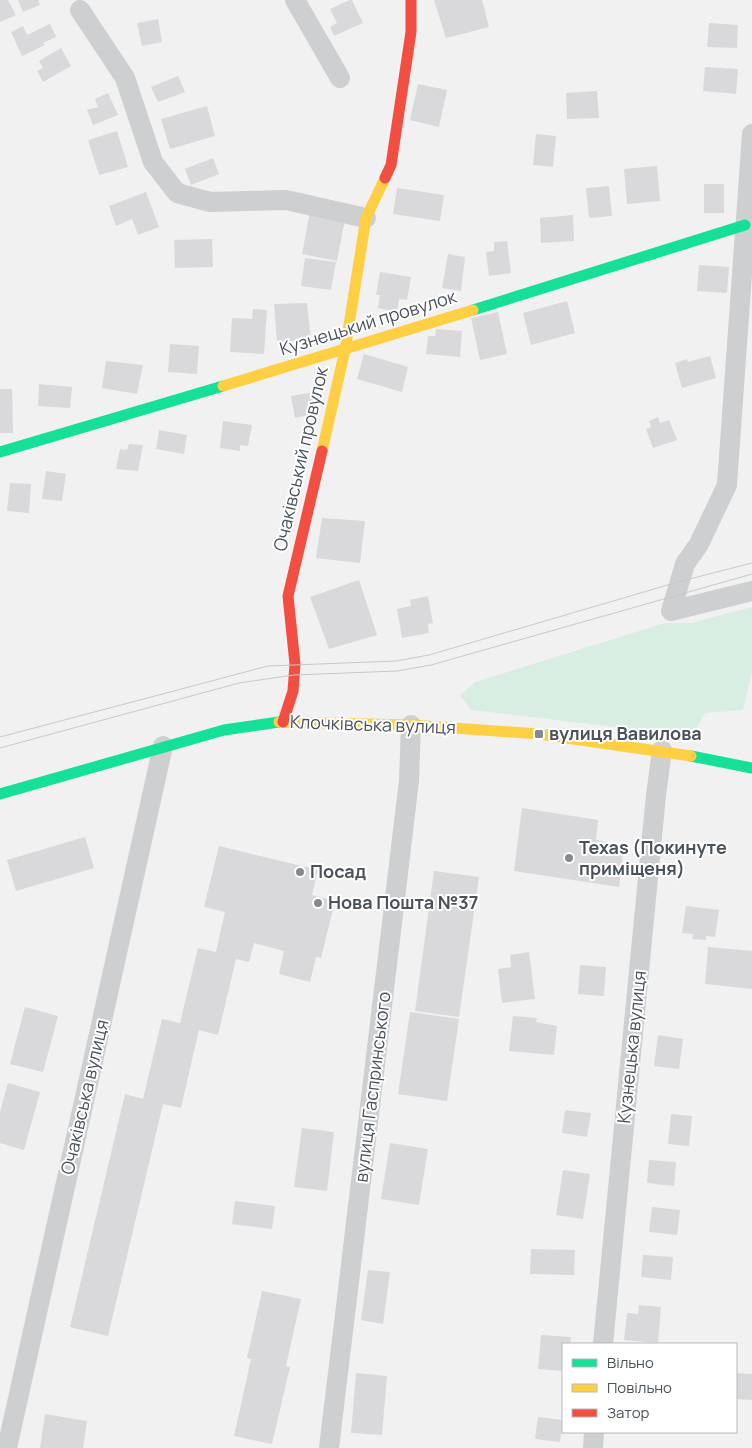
<svg xmlns="http://www.w3.org/2000/svg" width="752" height="1448" viewBox="0 0 752 1448" font-family="Manrope,sans-serif">
<rect width="100%" height="100%" fill="#f1f1f1"/>
<polygon fill="#d8eee2" points="752,607 752,672 743,710 705,713 692,736 471,710 460,695 475,682 665,623 691,623"/>
<g fill="#d9d9db">
<polygon points="0,0 8,0 16,15 0,22"/>
<polygon points="18,0 38,0 40,5 23,12"/>
<polygon points="350,0 352,0 363,23 334,36 330,27 337,23 330,9"/>
<polygon points="434,0 482,0 489,27 446,38"/>
<polygon points="158,19 162,42 142,46 137,23"/>
<polygon points="709,23 738,25 737,48 707,47"/>
<polygon points="50,24 56,37 43,43 45,45 22,56 11,32 23,26 27,35"/>
<polygon points="61,48 71,66 43,82 37,71 43,68 39,61"/>
<polygon points="705,67 738,69 736,94 703,91"/>
<polygon points="178,76 185,92 158,102 151,87"/>
<polygon points="418,84 447,90 439,127 410,120"/>
<polygon points="597,91 599,118 567,119 566,93"/>
<polygon points="108,93 118,115 93,125 87,110 98,107 95,99"/>
<polygon points="207,106 215,136 170,149 161,119"/>
<polygon points="117,131 128,167 99,175 88,140"/>
<polygon points="536,134 556,136 553,167 533,165"/>
<polygon points="213,158 219,174 191,185 185,169"/>
<polygon points="657,166 660,201 627,204 624,169"/>
<rect x="704" y="184" width="20" height="29"/>
<polygon points="609,186 612,216 589,218 586,188"/>
<polygon points="397,188 444,195 440,221 393,214"/>
<polygon points="146,192 159,227 138,235 132,219 116,226 109,206"/>
<polygon points="310,212 345,219 337,261 302,254"/>
<polygon points="573,215 574,241 541,243 540,218"/>
<polygon points="212,239 213,267 175,268 174,240"/>
<polygon points="507,241 511,273 489,276 486,252 494,251 494,242"/>
<polygon points="448,254 465,257 461,291 442,288"/>
<polygon points="305,258 336,262 331,290 301,286"/>
<polygon points="699,265 729,267 727,293 697,291"/>
<polygon points="380,272 411,277 407,300 399,299 397,312 378,308 380,295 376,295"/>
<polygon points="567,301 575,333 531,345 523,313"/>
<polygon points="307,303 311,341 277,341 274,304"/>
<polygon points="253,309 267,310 264,354 230,352 232,318 252,319"/>
<polygon points="498,312 507,354 480,360 471,318"/>
<polygon points="436,329 462,331 460,357 426,354 428,336 435,336"/>
<polygon points="170,344 199,346 197,374 168,372"/>
<polygon points="364,354 408,367 402,392 357,379"/>
<polygon points="710,356 716,378 682,388 675,363 687,359 688,362"/>
<polygon points="106,361 143,365 137,394 102,388"/>
<polygon points="39,384 72,387 70,408 38,406"/>
<polygon points="0,389 12,389 13,433 0,433"/>
<polygon points="315,392 318,413 295,418 291,396"/>
<polygon points="658,417 660,423 669,420 677,440 653,448 646,429 651,427 649,421"/>
<polygon points="223,421 252,425 248,446 240,445 240,451 220,448"/>
<polygon points="159,430 187,435 184,454 156,449"/>
<polygon points="129,444 143,445 138,471 116,469 120,449 127,450"/>
<polygon points="46,471 66,474 62,501 42,499"/>
<polygon points="10,483 31,484 29,513 7,511"/>
<polygon points="322,518 365,521 360,563 316,558"/>
<polygon points="359,580 377,635 329,649 310,597"/>
<polygon points="428,596 433,623 428,624 429,633 402,638 397,609 411,606 410,600"/>
<polygon points="522,808 598,820 596,840 624,845 619,887 514,871"/>
<polygon points="85,837 94,868 16,891 7,860"/>
<polygon points="219,846 318,870 312,895 335,901 321,958 316,957 310,982 279,974 284,951 254,943 249,962 236,959 218,1035 199,1030 181,1108 163,1104 108,1336 70,1327 125,1094 143,1099 162,1019 180,1023 198,948 216,952 225,912 204,907"/>
<polygon points="434,871 479,877 459,1017 415,1011"/>
<polygon points="686,906 719,910 715,937 706,936 706,940 692,939 693,934 682,933"/>
<polygon points="708,947 752,951 752,989 705,984"/>
<polygon points="529,952 535,999 502,1003 498,969 511,967 510,955"/>
<polygon points="580,965 606,967 604,996 578,994"/>
<polygon points="25,1007 58,1016 43,1072 10,1064"/>
<polygon points="410,1012 459,1019 447,1101 398,1094"/>
<polygon points="513,1016 537,1018 536,1022 557,1026 554,1055 509,1051"/>
<polygon points="658,1035 683,1039 679,1069 654,1066"/>
<polygon points="8,1083 40,1092 24,1150 0,1143 0,1112"/>
<polygon points="565,1110 591,1113 587,1137 562,1133"/>
<polygon points="671,1114 692,1116 689,1146 668,1144"/>
<polygon points="302,1128 334,1132 327,1191 294,1187"/>
<polygon points="390,1143 428,1149 419,1205 381,1199"/>
<polygon points="649,1160 676,1162 674,1186 647,1183"/>
<polygon points="563,1170 590,1174 583,1219 556,1215"/>
<polygon points="235,1201 275,1206 272,1229 232,1224"/>
<polygon points="652,1207 680,1210 677,1235 649,1232"/>
<polygon points="531,1249 575,1250 574,1275 530,1274"/>
<polygon points="643,1255 673,1257 671,1280 641,1277"/>
<polygon points="368,1270 390,1272 383,1324 361,1320"/>
<polygon points="262,1291 301,1299 286,1366 290,1367 272,1444 234,1436 251,1359 247,1358"/>
<polygon points="639,1305 661,1307 658,1343 624,1340 627,1313 638,1314"/>
<polygon points="541,1335 571,1337 570,1344 563,1344 563,1371 538,1369"/>
<polygon points="356,1373 387,1376 382,1435 351,1433"/>
<polygon points="736,1373 752,1374 752,1400 736,1399"/>
<polygon points="45,1414 87,1421 83,1448 40,1448"/>
<polygon points="538,1417 563,1420 560,1442 535,1439"/>
</g>
<g fill="none" stroke-linecap="round" stroke-linejoin="round">
<g stroke="#cdcfd1" stroke-width="20">
<polyline points="295,0 340,78"/>
<polyline points="80,10 125,78 153,162 177,193 210,202 286,200 366,218"/>
<polyline points="752,134 727,485 699,544 685,564 671,611 752,591"/>
<polyline points="603,1344 656,795 662,750"/>
<polyline points="7,1448 163,746"/>
<polyline points="329,1448 409,781 411,725"/>
<polyline points="593,1448 594,1432"/>
</g>
<g stroke="#16e098" stroke-width="11">
<polyline points="473,310 745,225"/>
<polyline points="0,452 223,386"/>
<polyline points="691,756 752,768"/>
<polyline points="0,794 224,730 279,722"/>
</g>
<g stroke="#ffcf43" stroke-width="11">
<polyline points="223,386 473,310"/>
<polyline points="322,451 345,350 366,218 385,178"/>
<polyline points="279,722 411,725 539,734 691,756"/>
</g>
<g stroke="#f24e42" stroke-width="11">
<polyline points="385,178 391,165 411,32 411,0"/>
<polyline points="283,722 293,691 295,664 288,596 322,451"/>
</g>
<g stroke="#c7c8ca" stroke-width="1">
<polyline points="0,737 268,666 396,661 429,655 678,582 752,563"/>
<polyline points="0,748 239,683 294,675 397,671 431,665 752,574"/>
</g>
</g>
<g fill="#848a90" stroke="#fff" stroke-width="2">
<rect x="534" y="729" width="10" height="10" rx="2.5"/>
<circle cx="569" cy="858" r="5"/>
<circle cx="300" cy="872" r="5"/>
<circle cx="318" cy="903" r="5"/>
</g>
<g text-anchor="middle" stroke-width="4" stroke-linejoin="round" paint-order="stroke">
<g font-size="18" fill="#4a525c" stroke="#fff">
<text transform="translate(368 323) rotate(-17)" y="6">Кузнецький провулок</text>
<text transform="translate(301 459) rotate(-77)" y="6">Очаківський провулок</text>
<text transform="translate(373 725) rotate(2)" y="6">Клочківська вулиця</text>
<text transform="translate(632 1047) rotate(-84)" y="6">Кузнецька вулиця</text>
<text transform="translate(373 1087) rotate(-83)" y="6">вулиця Гаспринського</text>
<text transform="translate(85 1097) rotate(-77)" y="6">Очаківська вулиця</text>
</g>
<g font-size="18" font-weight="bold" fill="#4a525c" stroke="#fff" text-anchor="start">
<text x="549" y="740">вулиця Вавилова</text>
<text x="579" y="854">Texas (Покинуте<tspan x="579" dy="21">приміщеня)</tspan></text>
<text x="310" y="878">Посад</text>
<text x="328" y="909">Нова Пошта №37</text>
</g>
</g>
<rect x="562" y="1343" width="175" height="90" fill="#ffffff" stroke="#b7babe"/>
<rect x="572" y="1359" width="25" height="8" fill="#16e098" stroke="#b7babe"/>
<text x="607" y="1368" font-size="15" fill="#4a525c">Вільно</text>
<rect x="572" y="1384" width="25" height="8" fill="#ffcf43" stroke="#b7babe"/>
<text x="607" y="1393" font-size="15" fill="#4a525c">Повільно</text>
<rect x="572" y="1409" width="25" height="8" fill="#f24e42" stroke="#b7babe"/>
<text x="607" y="1418" font-size="15" fill="#4a525c">Затор</text>
</svg>
